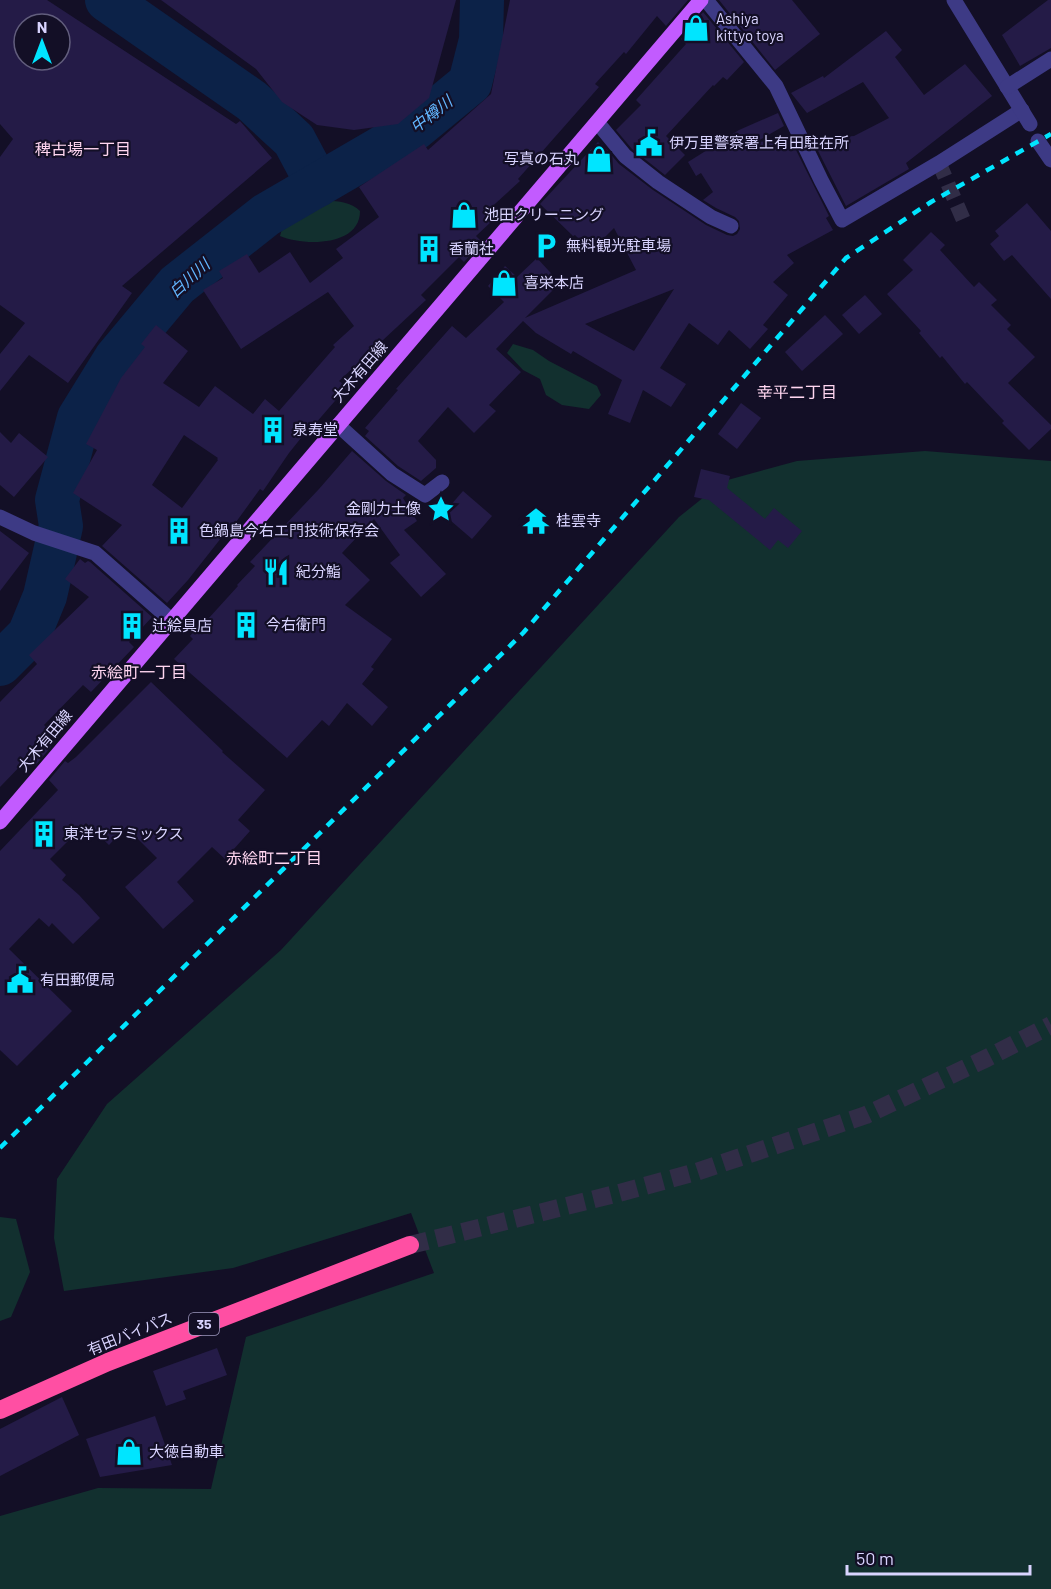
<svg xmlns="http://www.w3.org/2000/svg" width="1051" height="1589" viewBox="0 0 1051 1589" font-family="Barlow,'Noto Sans JP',sans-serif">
<rect width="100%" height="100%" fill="#130f26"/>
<g fill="#12302f">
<path d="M327,201C339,201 351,202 360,211C360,247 303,246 280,236L283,226Z"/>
<polygon points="513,344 533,350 549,361 597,386 601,395 589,409 562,405 546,395 540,379 523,370 507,353"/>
<polygon points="925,451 1051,461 1051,1589 0,1589 0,1516 98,1488 211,1489 246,1337 434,1273 411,1213 233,1268 64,1291 54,1238 57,1179 107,1104 281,950 679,517 724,481 797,461"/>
<polygon points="0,1217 16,1219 30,1272 11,1317 0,1321"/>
</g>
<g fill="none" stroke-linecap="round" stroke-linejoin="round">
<g stroke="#0c2248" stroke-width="44">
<polyline points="107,0 252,101 294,140 318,185"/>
<polyline points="0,664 29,635 45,596 61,526 57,500 79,418 116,358 177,285 266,215 414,129 470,83 481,40 482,0"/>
</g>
</g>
<g fill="#241b47" fill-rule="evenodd">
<path d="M0,0H47L236,124L240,121L272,158L122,286L132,293L68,383L29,355L0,391V354L25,323L0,305V157L13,139L0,124ZM24,24H60V60H24Z"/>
<polygon points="161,0 456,0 429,98 398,124 354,130 317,125 282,102 256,69"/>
<path d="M510,0H688L666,26L657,16L626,54L624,52L595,84L599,87L518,179L520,181L485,213L492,221L476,236L482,242L464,262L459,257L421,295L426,300L339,381L347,387L315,424L313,423L289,453L263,491L260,489L231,529L229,528L188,580L167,603L102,546L122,525L73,493L97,450L86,444L121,378L145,347L141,344L156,325L188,351L163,383L199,407L215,386L253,414L265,399L279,411L335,347L333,345L354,326L328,292L241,349L203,290L223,278L219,271L247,254L259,273L290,252L310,283L343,258L336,249L379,217L359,187L424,144L428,150L491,94ZM184,435L218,458L217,459L218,460L182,508L152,485Z"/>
<polygon points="719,0 792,0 820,34 775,70"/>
<polygon points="1048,0 1051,0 1051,48 1020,66 1002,35"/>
<polygon points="703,12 744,62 727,80 723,77 714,86 713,85 666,136 685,155 665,175 632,149 616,130 641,105 636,100 686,44 681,39"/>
<polygon points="886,31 902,50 895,57 924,95 965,64 992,96 906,163 909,169 846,206 812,139 854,136 889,118 863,82 807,113 791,93 823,76 824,78"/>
<path d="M778,113L784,126L756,142L791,140L829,216L826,218L833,230L787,255L794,263L773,282L788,295L763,325L768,329L750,349L729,330L718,345L689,323L660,368L686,384L671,407L643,390L630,423L608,414L622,380L573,351L571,354L536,333L523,321L496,349L521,372L489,405L496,411L474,433L448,407L418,441L436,460V468L421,481L398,466L365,436L369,431L365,428L398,390L396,389L452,326L466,338L504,302L488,286L505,266L517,277L537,258L560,283L525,318L636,270L614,228L591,251L575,235L573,236L540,204L598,142L601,145L602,144L619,164L653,190L706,225L727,235L733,236L737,234L740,229L739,221L735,217L716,208L703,200L713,192L701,173L696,176L688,162L739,130ZM674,289L634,351L585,324Z"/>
<polygon points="1027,203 1051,231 1051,299 1012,255 1004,261 990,244 999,236 995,231"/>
<polygon points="931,232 945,245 940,250 974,287 979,282 997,300 991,305 1011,325 1007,329 1035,357 1008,383 1051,425 1051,429 1029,450 1002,423 1004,421 967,382 965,384 942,356 940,358 919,333 921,331 887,294 913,270 903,260"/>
<polygon points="865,295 882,314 859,334 842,315"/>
<polygon points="825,315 843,334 802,371 785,352"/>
<polygon points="741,403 761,418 737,449 718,434"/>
<polygon points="0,432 11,443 19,433 48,457 14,497 0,485"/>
<polygon points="352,451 386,481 406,495 403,498 417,521 404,530 446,574 421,597 390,563 400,555 374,519 342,553 370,580 345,605 392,639 371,667 374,669 362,684 388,707 372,726 347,703 329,726 322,720 287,758 174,659 193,639 190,636 206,617 208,619 238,586 237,585 255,566 250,562 319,489"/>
<polygon points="701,469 730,476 727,488 765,519 774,508 802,531 788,548 778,540 770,550 709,500 694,497"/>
<polygon points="463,491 492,516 472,539 443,514"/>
<polygon points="0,531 29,553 0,591"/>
<polygon points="80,559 85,563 88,561 90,562 152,617 129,642 134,647 91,692 83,685 44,725 48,729 48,737 45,740 51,747 35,766 27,759 0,787 0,702 37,664 29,655 89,597 65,579"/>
<polygon points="151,682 223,751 222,752 265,790 238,820 250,831 225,859 212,847 177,882 194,901 163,929 125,887 157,858 126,827 109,845 86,823 50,859 66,875 62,880 79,895 100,918 73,944 52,923 49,927 39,918 9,949 72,1011 17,1066 0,1050 0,851 58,790 49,780 65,761 68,763 76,757"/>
<polygon points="217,1348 227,1375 183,1391 186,1399 166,1406 153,1371"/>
<polygon points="62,1397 79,1435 0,1476 0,1429"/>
<polygon points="155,1416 172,1465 100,1477 86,1439"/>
</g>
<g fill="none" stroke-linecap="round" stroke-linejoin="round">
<polyline stroke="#312d47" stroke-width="15" stroke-dasharray="15 8" stroke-linecap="butt" points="939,163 963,219"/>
<polyline stroke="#312d47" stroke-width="18" stroke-dasharray="18 9" stroke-linecap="butt" points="410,1245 619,1193 696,1172 866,1115 987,1058 1051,1025"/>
<g stroke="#3d3a85" stroke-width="15">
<polyline points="706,0 776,86 821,180 842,220 939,163 1022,110"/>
<polyline points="954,0 1030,124"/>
<polyline points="1007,87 1051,59"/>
<polyline points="597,122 625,156 658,182 711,217 731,226"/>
<polyline points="1038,141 1051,160"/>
<polyline points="338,425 392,474 425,495 442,482"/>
<polyline points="0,517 34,533 95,553 171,620"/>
</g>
<polyline stroke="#c25bff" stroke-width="15" points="0,822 701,0"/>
<polyline stroke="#ff4fa3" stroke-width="18" points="0,1410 108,1362 410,1245"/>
<polyline stroke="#00e5ff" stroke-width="4.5" stroke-dasharray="9 8" stroke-linecap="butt" points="0,1148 523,633 846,258 931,202 1051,134"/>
</g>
<defs>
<symbol id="shop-bare" viewBox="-9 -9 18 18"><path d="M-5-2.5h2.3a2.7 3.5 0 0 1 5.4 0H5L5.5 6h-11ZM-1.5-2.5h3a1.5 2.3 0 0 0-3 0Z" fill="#00e5ff" stroke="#130f26" stroke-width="2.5" paint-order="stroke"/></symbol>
<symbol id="civic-bare" viewBox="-9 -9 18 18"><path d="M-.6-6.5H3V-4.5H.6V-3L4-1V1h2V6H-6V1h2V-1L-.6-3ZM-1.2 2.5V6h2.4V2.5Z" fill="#00e5ff" stroke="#130f26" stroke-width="2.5" paint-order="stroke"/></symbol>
<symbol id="parking-bare" viewBox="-9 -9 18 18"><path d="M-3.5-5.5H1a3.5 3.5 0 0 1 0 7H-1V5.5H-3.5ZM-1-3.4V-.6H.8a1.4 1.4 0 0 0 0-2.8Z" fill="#00e5ff" stroke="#130f26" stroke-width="2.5" paint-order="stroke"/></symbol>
<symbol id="building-bare" viewBox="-9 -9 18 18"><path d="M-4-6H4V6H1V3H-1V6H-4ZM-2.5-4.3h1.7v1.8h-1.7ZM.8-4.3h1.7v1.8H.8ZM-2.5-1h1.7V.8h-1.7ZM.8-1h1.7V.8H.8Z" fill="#00e5ff" stroke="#130f26" stroke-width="2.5" paint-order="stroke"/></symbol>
<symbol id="sight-bare" viewBox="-9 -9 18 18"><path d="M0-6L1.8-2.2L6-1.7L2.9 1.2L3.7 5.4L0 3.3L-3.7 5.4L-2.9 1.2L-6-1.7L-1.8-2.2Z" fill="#00e5ff" stroke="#130f26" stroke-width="2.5" paint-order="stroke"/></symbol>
<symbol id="temple-bare" viewBox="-9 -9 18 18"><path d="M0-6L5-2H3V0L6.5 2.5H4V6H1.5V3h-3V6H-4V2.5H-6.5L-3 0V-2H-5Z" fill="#00e5ff" stroke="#130f26" stroke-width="2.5" paint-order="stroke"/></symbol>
<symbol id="restaurant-bare" viewBox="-9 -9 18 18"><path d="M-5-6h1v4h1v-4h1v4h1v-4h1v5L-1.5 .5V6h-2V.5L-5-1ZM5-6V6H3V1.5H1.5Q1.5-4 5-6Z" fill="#00e5ff" stroke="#130f26" stroke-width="2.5" paint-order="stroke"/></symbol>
</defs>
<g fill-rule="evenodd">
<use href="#shop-bare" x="677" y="9" width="38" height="38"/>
<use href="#civic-bare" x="630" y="124" width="38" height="38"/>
<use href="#shop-bare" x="580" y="140" width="38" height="38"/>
<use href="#shop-bare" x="445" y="196" width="38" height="38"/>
<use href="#parking-bare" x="527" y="227" width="38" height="38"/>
<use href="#building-bare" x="410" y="230" width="38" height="38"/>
<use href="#shop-bare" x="485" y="264" width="38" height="38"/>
<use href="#building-bare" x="254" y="411" width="38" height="38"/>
<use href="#sight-bare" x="422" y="490" width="38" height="38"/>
<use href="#temple-bare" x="517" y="502" width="38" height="38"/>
<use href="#building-bare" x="160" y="512" width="38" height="38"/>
<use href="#restaurant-bare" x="257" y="553" width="38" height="38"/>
<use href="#building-bare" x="227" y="606" width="38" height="38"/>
<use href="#building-bare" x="113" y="607" width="38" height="38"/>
<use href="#building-bare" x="25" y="815" width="38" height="38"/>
<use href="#civic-bare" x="1" y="961" width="38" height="38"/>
<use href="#shop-bare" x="110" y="1433" width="38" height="38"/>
</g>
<g text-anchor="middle" stroke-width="4.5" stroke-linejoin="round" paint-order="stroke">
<rect fill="#130f26" stroke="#9e99be" stroke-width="1.5" x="189" y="1313" width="30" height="22" rx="4.5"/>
<g font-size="14" font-weight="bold" fill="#d9d4ff">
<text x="204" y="1329">35</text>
</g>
<g font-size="15" fill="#d9d4ff" stroke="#130f26" text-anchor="start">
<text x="716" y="24">Ashiya<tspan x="716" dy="17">kittyo toya</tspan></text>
<text x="669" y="148">伊万里警察署上有田駐在所</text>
<text x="579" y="164" text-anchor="end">写真の石丸</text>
<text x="484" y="220">池田クリーニング</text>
<text x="566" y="251">無料観光駐車場</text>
<text x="449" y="254">香蘭社</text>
<text x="524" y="288">喜栄本店</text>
<text x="293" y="435">泉寿堂</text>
<text x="421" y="514" text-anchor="end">金剛力士像</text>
<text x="556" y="526">桂雲寺</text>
<text x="199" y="536">色鍋島今右エ門技術保存会</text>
<text x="296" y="577">紀分鮨</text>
<text x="266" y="630">今右衛門</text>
<text x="152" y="631">辻絵具店</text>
<text x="64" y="839">東洋セラミックス</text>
<text x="40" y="985">有田郵便局</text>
<text x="149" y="1457">大徳自動車</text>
</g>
<g font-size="15" fill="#d9d4ff" stroke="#130f26">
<text transform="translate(360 372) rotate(-49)" y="5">大木有田線</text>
<text transform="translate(45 741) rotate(-50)" y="5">大木有田線</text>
<text transform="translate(130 1334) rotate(-22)" y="5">有田バイパス</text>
</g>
<g font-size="16" font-style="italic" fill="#62b6ff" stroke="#130f26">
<text transform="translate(431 114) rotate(-38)" y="6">中樽川</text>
<text transform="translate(189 278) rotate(-42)" y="6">白川川</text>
</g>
<g font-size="16" fill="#ffd6f0" stroke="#130f26">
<text x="83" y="155">稗古場一丁目</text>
<text x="797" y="398">幸平二丁目</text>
<text x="139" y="678">赤絵町一丁目</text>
<text x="274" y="864">赤絵町二丁目</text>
</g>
</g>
<g transform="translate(42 42)"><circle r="28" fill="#130f26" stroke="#625e7d" stroke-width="1.5"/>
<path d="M0-4.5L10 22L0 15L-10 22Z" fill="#00e5ff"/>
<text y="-9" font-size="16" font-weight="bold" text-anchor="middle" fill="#d9d4ff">N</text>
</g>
<path d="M847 1565v9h183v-9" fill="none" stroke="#d9d4ff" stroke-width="3"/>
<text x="856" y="1565" font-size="18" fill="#d9d4ff" stroke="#130f26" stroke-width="4.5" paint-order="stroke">50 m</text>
</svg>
